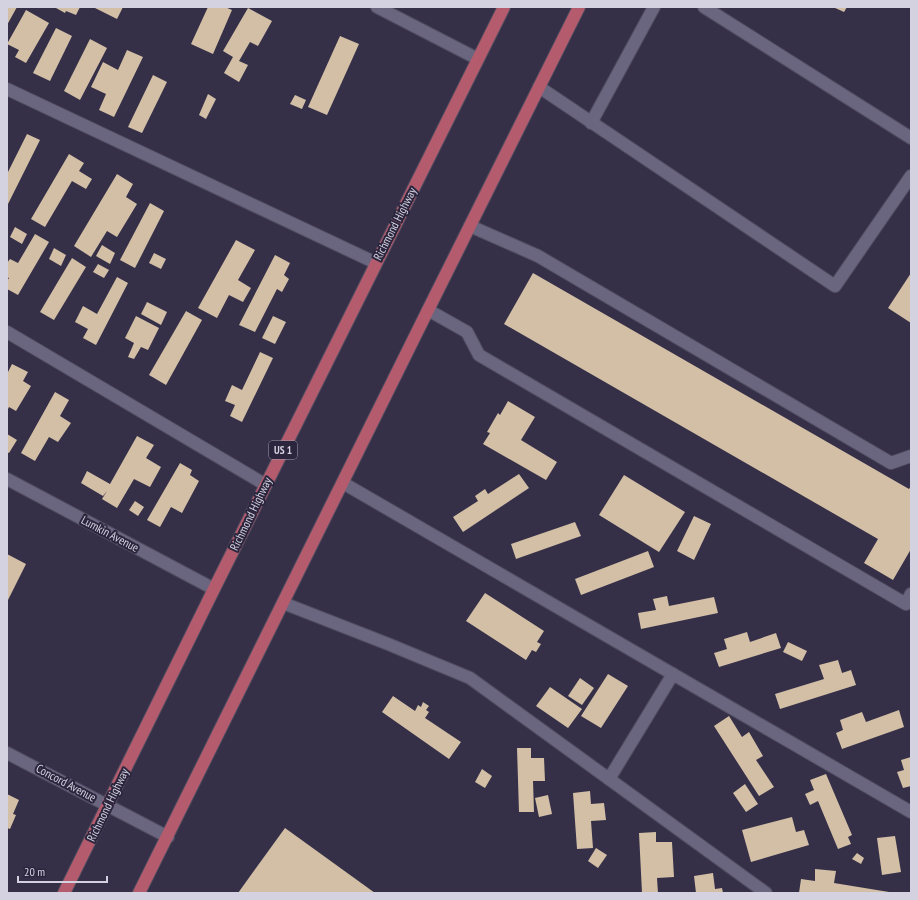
<svg xmlns="http://www.w3.org/2000/svg" width="918" height="900" viewBox="0 0 918 900" font-family="'PT Sans Narrow',sans-serif">
<rect width="100%" height="100%" fill="#353048"/>
<g fill="#d3bfa6">
<polygon points="7,7 17,7 7,25"/>
<polygon points="56,7 80,7 76,15 66,11 65,13 56,8"/>
<polygon points="93,7 123,7 117,19"/>
<polygon points="208,7 225,7 232,10 213,54 191,44"/>
<polygon points="833,7 847,7 844,12"/>
<polygon points="248,8 272,21 258,46 250,42 239,61 248,65 239,82 224,73 233,57 223,51"/>
<polygon points="26,10 49,23 26,63 15,57 19,50 7,44"/>
<polygon points="56,28 72,36 50,81 33,73"/>
<polygon points="340,36 359,44 327,115 308,107"/>
<polygon points="90,39 107,48 80,100 64,91"/>
<polygon points="127,50 143,57 114,117 99,110 106,94 91,87 103,62 118,70"/>
<polygon points="153,75 167,82 142,133 128,127"/>
<polygon points="208,94 216,99 206,119 199,115"/>
<polygon points="295,95 306,100 302,109 290,104"/>
<polygon points="27,134 40,140 8,204 7,203 7,174"/>
<polygon points="69,154 84,163 79,171 92,179 86,189 72,181 45,227 31,219"/>
<polygon points="117,174 133,184 126,197 137,204 117,237 107,231 91,257 74,246"/>
<polygon points="150,203 164,211 135,268 120,260"/>
<polygon points="15,227 27,234 22,244 10,237"/>
<polygon points="35,234 49,242 18,295 7,289 7,281 9,278 7,277 7,263 10,259 18,263"/>
<polygon points="236,240 255,250 238,280 251,288 243,302 229,295 217,318 198,308"/>
<polygon points="102,245 115,253 110,264 96,256"/>
<polygon points="54,248 66,255 61,266 49,259"/>
<polygon points="154,253 166,259 161,269 149,263"/>
<polygon points="275,255 290,263 284,275 289,279 282,292 277,289 255,332 239,325"/>
<polygon points="72,258 86,267 54,320 40,312"/>
<polygon points="98,264 109,270 104,278 93,272"/>
<polygon points="533,273 909,489 911,486 911,549 893,580 864,563 878,539 504,324"/>
<polygon points="911,273 911,323 888,308"/>
<polygon points="117,277 128,283 96,345 83,338 88,329 75,322 83,306 97,314"/>
<polygon points="147,302 167,312 161,325 141,314"/>
<polygon points="186,311 202,320 166,385 149,375"/>
<polygon points="136,316 159,328 148,350 141,347 134,359 128,357 134,343 125,338"/>
<polygon points="273,316 286,322 275,344 262,338"/>
<polygon points="260,352 273,358 242,422 230,416 235,405 225,401 232,385 242,390"/>
<polygon points="12,364 28,372 23,381 31,386 16,411 9,407 7,411 7,374"/>
<polygon points="55,392 69,400 60,416 71,423 58,442 49,437 35,461 21,453"/>
<polygon points="508,401 535,417 521,440 557,462 546,480 483,444 490,433 487,432 498,413 500,415"/>
<polygon points="7,434 17,440 9,453 7,452"/>
<polygon points="137,436 154,445 146,458 161,467 150,487 134,479 117,508 102,499 107,491 103,496 81,483 87,471 110,484"/>
<polygon points="180,463 192,470 190,475 199,481 182,513 171,507 160,527 147,520"/>
<polygon points="519,474 529,488 463,532 453,517 478,501 475,496 485,489 488,494"/>
<polygon points="624,475 685,512 659,552 599,515"/>
<polygon points="135,501 144,507 138,516 129,510"/>
<polygon points="694,516 711,524 694,560 677,551"/>
<polygon points="575,522 581,536 516,559 511,544"/>
<polygon points="648,551 654,567 581,595 575,579"/>
<polygon points="7,554 26,564 7,602"/>
<polygon points="485,593 544,631 537,642 541,644 536,652 532,650 526,660 466,621"/>
<polygon points="667,596 669,606 714,597 718,613 641,629 638,613 656,610 653,599"/>
<polygon points="747,632 750,642 776,633 781,648 719,667 714,653 727,649 724,639"/>
<polygon points="788,642 807,651 802,661 783,652"/>
<polygon points="838,660 842,673 851,670 856,685 780,709 775,694 824,679 819,665"/>
<polygon points="608,674 628,686 601,728 581,716"/>
<polygon points="580,678 594,688 582,705 568,696"/>
<polygon points="550,687 582,709 568,728 536,706"/>
<polygon points="393,696 415,711 418,705 421,707 423,702 429,706 426,710 429,712 425,718 461,742 449,759 382,712"/>
<polygon points="899,710 904,727 842,749 836,733 843,730 840,720 862,712 866,722"/>
<polygon points="729,716 742,737 749,732 763,756 756,760 774,787 759,796 714,726"/>
<polygon points="517,748 531,748 531,758 544,758 545,781 533,781 534,812 519,812"/>
<polygon points="911,757 911,786 903,788 897,772 904,770 901,760"/>
<polygon points="482,769 492,776 485,788 475,782"/>
<polygon points="826,774 852,835 848,837 851,844 838,849 818,801 810,805 805,794 814,790 810,780"/>
<polygon points="745,784 758,804 746,812 733,793"/>
<polygon points="590,791 591,804 604,803 606,820 591,821 593,848 577,849 573,793"/>
<polygon points="7,794 19,800 13,814 16,815 10,829 7,828"/>
<polygon points="548,795 552,814 539,817 535,798"/>
<polygon points="792,817 796,832 804,830 809,845 751,862 742,830"/>
<polygon points="285,828 375,893 238,893"/>
<polygon points="656,832 656,842 672,842 674,877 657,878 658,893 642,893 639,833"/>
<polygon points="895,836 901,872 882,875 877,838"/>
<polygon points="596,848 607,855 598,868 588,861"/>
<polygon points="857,853 864,858 861,864 852,859"/>
<polygon points="815,869 836,871 834,883 889,892 888,893 799,893 801,879 815,881"/>
<polygon points="713,873 715,889 722,888 723,893 696,893 694,876"/>
</g>
<g fill="none" stroke-linecap="round" stroke-linejoin="round">
<defs>
<g id="service">
<polyline points="704,7 911,138"/>
<polyline points="539,87 835,286 911,176"/>
<polyline points="591,123 654,7"/>
<polyline points="470,226 538,256 891,463 911,456"/>
<polyline points="428,310 467,332 479,355 906,604 911,594"/>
</g>
<g id="minor">
<polyline points="377,7 478,59"/>
<polyline points="7,89 376,263"/>
<polyline points="7,332 266,485"/>
<polyline points="7,479 214,589"/>
<polyline points="343,483 911,812"/>
<polyline points="283,603 388,644 470,678 766,893"/>
<polyline points="7,753 168,837"/>
<polyline points="609,779 673,674"/>
</g>
<g id="primary">
<polyline points="64,893 214,589 504,7"/>
<polyline points="139,893 428,310 579,7"/>
</g>
</defs>
<use href="#service" stroke="#504c5f" stroke-width="14"/>
<use href="#minor" stroke="#504c5f" stroke-width="14"/>
<use href="#primary" stroke="#504c5f" stroke-width="14"/>
<use href="#service" stroke="#6a6680" stroke-width="12"/>
<use href="#minor" stroke="#6a6680" stroke-width="12"/>
<use href="#primary" stroke="#b45c6e" stroke-width="12"/>
</g>
<g text-anchor="middle" stroke-width="4" stroke-linejoin="round" paint-order="stroke">
<rect fill="#2b263d" stroke="#a19eb0" stroke-width="1" x="269" y="441" width="28" height="18" rx="3"/>
<g font-size="11" font-weight="bold" fill="#d4d2e1">
<text x="283" y="454">US 1</text>
</g>
<g font-size="12" fill="#d4d2e1" stroke="#2b263d">
<text transform="translate(395 224) rotate(-63)" y="4">Richmond Highway</text>
<text transform="translate(251 514) rotate(-64)" y="4">Richmond Highway</text>
<text transform="translate(110 534) rotate(28)" y="4">Lumkin Avenue</text>
<text transform="translate(66 783) rotate(28)" y="4">Concord Avenue</text>
<text transform="translate(108 805) rotate(-64)" y="4">Richmond Highway</text>
</g>
</g>
<rect width="918" height="900" fill="none" stroke="#d4d2e1" stroke-width="16"/>
<path d="M18 876v6h89v-6" fill="none" stroke="#d4d2e1" stroke-width="2"/>
<text x="24" y="876" font-size="12" fill="#d4d2e1" stroke="#2b263d" stroke-width="3" paint-order="stroke">20 m</text>
</svg>
